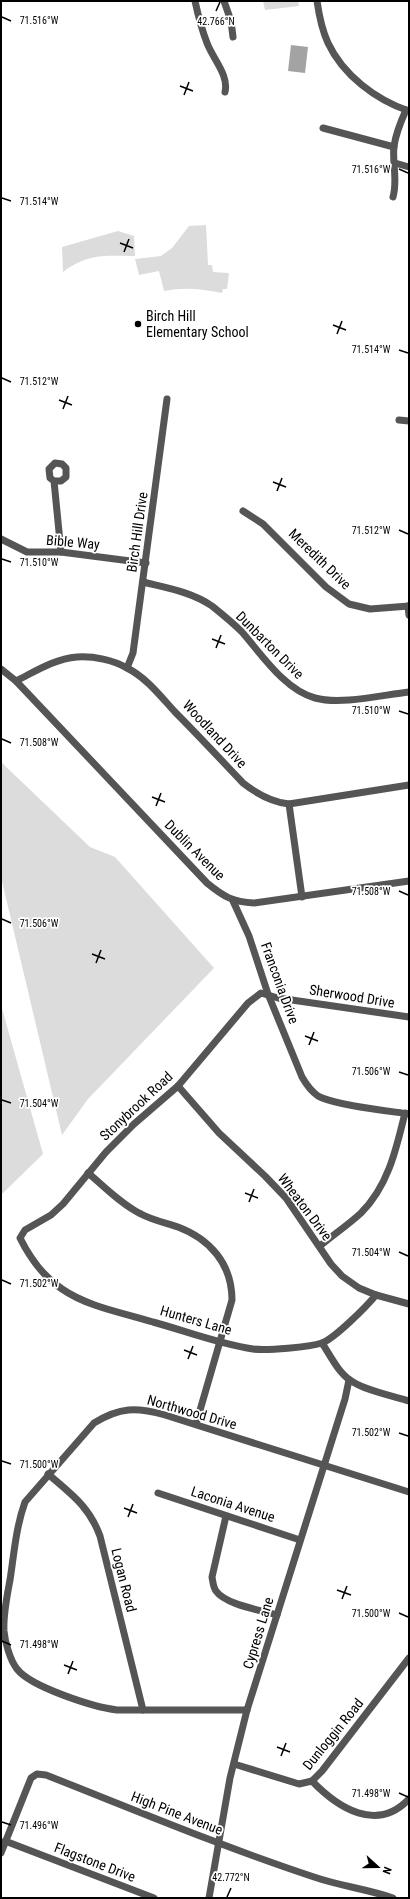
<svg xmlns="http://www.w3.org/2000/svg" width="410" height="1899" viewBox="0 0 410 1899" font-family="'Roboto Condensed',sans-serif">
<rect width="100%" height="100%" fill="#fff"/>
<g fill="#dcdcdc">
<polygon points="263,1 298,1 299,6 265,10"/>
<path d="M206,225L208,265H212L213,272L229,273L227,289H223L222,293C201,289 185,287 164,291L159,271L139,275L135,259L161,256L172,248L189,226Z"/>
<path d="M118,231L134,236L135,256C104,256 89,253 63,272L62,247Z"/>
<polygon points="1,762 90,847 115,857 214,968 88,1099 62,1135 1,877"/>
<polygon points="1,1005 43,1154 1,1195"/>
</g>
<polygon fill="#a3a3a3" points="291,45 308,47 305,73 288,71"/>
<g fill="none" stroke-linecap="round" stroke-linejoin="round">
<g stroke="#555" stroke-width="7">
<path d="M195,1C198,15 202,30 207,43C213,59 229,75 225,92"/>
<polyline points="224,1 231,21 233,37"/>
<path d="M317,1C319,15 322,30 328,43C343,75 376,100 409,111"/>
<polyline points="323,128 394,147"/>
<polyline points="395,163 409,167"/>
<path d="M393,197C398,180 392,163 394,146C396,133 401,121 406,110"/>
<polyline points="399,420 409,421"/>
<polyline points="54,481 50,478 49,469 55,463 62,464 66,468 66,477 61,481 54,481 61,552"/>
<polyline points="243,511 263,524 326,587 349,604 370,609 409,606"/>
<polyline points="1,539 27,552 61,552 146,563"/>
<path d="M143,582C167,588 192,592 212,606C222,614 233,623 242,632C262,655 285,690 315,698C341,705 382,695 409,692"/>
<polyline points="408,606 409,615"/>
<polyline points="127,668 133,653 167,399"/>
<path d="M1,669L16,681L207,883C224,897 233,902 254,903L409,881"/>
<path d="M16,681C36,671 54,659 77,657C94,656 113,660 127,668C147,678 161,697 176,713C199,736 221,760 243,783C257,794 271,802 289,804L409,785"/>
<polyline points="289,804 302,897"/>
<path d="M233,901L249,936L268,994L302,1077C306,1084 311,1091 318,1096C333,1105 389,1111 409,1114"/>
<polyline points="178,1086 219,1133 265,1176 286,1198 331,1264 342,1276 359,1288 376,1295 409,1304"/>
<path d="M88,1173C105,1187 121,1204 141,1214C152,1220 166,1223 178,1227C210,1239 232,1264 232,1300L196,1424"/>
<path d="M320,1246C333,1235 348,1225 361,1213C388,1186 396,1150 405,1113"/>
<path d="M376,1295C366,1307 335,1338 322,1343C309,1347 267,1351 253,1349C219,1344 186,1331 153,1322C124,1313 88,1307 62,1289C44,1277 30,1258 20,1238L25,1230L51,1215L63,1204L106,1152L134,1124L178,1086L248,1003L261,993L278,998L409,1017"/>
<path d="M322,1343C330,1355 338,1372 350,1380C363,1390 393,1396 409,1401"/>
<path d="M48,1474C71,1494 89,1506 100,1536L143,1710"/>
<polyline points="158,1493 300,1540"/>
<path d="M226,1516L212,1577C213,1582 213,1587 216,1591C226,1605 261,1610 277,1615"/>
<path d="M247,1710H117C93,1707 31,1687 17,1669C10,1660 5,1642 4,1631C3,1615 7,1596 10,1580C14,1554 16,1527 25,1502L94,1423C120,1407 136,1407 165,1415L409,1492"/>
<polyline points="234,1764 299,1784 312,1781 322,1771 409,1658"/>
<path d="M312,1781C338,1808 377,1833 409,1799"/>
<polyline points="5,1841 154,1898"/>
<path d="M1,1853L31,1778L37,1774L46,1775C135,1810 223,1847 314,1877C340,1886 367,1889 393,1898"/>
<polyline points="209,1898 230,1778 247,1710 345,1399 349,1380"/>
</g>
</g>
<path fill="none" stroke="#000" stroke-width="1.5" d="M216,11L220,2M2,17L11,21M180,86L193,91M184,95L189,82M399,169L408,173M2,198L11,201M120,243L133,248M124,252L129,239M333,325L346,330M337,334L342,321M399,350L408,353M2,378L11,382M59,400L72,405M63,409L68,396M273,482L286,487M277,491L282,478M399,530L408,534M2,559L11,562M212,639L225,644M216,648L221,635M399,711L408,714M2,739L11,743M152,797L165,802M156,806L161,793M399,891L408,895M2,919L11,923M92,954L105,959M96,963L101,950M305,1036L318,1041M309,1045L314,1032M399,1072L408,1075M2,1100L11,1103M245,1193L258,1198M249,1202L254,1189M399,1252L408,1256M2,1280L11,1284M184,1350L197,1355M188,1359L193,1346M399,1433L408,1436M2,1461L11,1464M124,1508L137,1513M128,1517L133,1504M337,1590L351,1595M342,1599L347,1586M399,1613L408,1617M2,1641L11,1645M64,1665L77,1670M68,1674L73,1661M277,1747L290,1752M281,1756L286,1743M399,1793L408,1797M2,1822L11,1825M227,1897L231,1888"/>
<circle fill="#000" stroke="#fff" stroke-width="1.5" cx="138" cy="324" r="4"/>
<g text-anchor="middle" stroke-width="3.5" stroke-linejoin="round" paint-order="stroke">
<g font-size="14" fill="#000" stroke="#fff" text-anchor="start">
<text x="146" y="321">Birch Hill<tspan x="146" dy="16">Elementary School</tspan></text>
</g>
<g font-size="14" fill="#000" stroke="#fff">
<text transform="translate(137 532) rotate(-82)" y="5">Birch Hill Drive</text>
<text transform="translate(73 542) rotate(5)" y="5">Bible Way</text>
<text transform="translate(320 559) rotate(44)" y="5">Meredith Drive</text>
<text transform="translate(270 645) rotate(45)" y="5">Dunbarton Drive</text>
<text transform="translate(215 734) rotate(47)" y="5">Woodland Drive</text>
<text transform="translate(195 850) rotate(45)" y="5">Dublin Avenue</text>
<text transform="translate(280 983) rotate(70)" y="5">Franconia Drive</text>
<text transform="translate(352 996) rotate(9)" y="5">Sherwood Drive</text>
<text transform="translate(136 1106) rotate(-43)" y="5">Stonybrook Road</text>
<text transform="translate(305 1207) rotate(53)" y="5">Wheaton Drive</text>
<text transform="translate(196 1320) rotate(16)" y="5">Hunters Lane</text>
<text transform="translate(192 1412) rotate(16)" y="5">Northwood Drive</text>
<text transform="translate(233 1504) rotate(18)" y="5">Laconia Avenue</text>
<text transform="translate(124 1580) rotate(76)" y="5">Logan Road</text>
<text transform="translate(258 1633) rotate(-73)" y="5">Cypress Lane</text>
<text transform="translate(333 1734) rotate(-51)" y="5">Dunloggin Road</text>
<text transform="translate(177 1813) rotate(21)" y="5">High Pine Avenue</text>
<text transform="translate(95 1862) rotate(21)" y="5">Flagstone Drive</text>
</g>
</g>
<g font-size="10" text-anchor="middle" fill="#000" stroke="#fff" stroke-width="3.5" stroke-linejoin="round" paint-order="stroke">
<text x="39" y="24">71.516°W</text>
<text x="216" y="25">42.766°N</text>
<text x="371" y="173">71.516°W</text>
<text x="39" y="205">71.514°W</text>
<text x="371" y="353">71.514°W</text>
<text x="39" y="385">71.512°W</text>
<text x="371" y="534">71.512°W</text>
<text x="39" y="566">71.510°W</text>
<text x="371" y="714">71.510°W</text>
<text x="39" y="746">71.508°W</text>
<text x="371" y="895">71.508°W</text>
<text x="39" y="927">71.506°W</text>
<text x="371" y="1075">71.506°W</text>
<text x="39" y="1107">71.504°W</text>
<text x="371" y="1256">71.504°W</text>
<text x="39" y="1287">71.502°W</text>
<text x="371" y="1436">71.502°W</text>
<text x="39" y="1468">71.500°W</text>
<text x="371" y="1617">71.500°W</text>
<text x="39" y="1648">71.498°W</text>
<text x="371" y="1797">71.498°W</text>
<text x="39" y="1829">71.496°W</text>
<text x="231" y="1881">42.772°N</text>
</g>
<rect width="410" height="1899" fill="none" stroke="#000000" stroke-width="4"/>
<g transform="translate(378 1867) rotate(111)" stroke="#ffffff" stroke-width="3" paint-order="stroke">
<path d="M0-3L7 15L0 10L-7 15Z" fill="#000000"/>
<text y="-6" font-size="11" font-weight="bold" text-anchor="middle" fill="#000000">N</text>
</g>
</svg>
